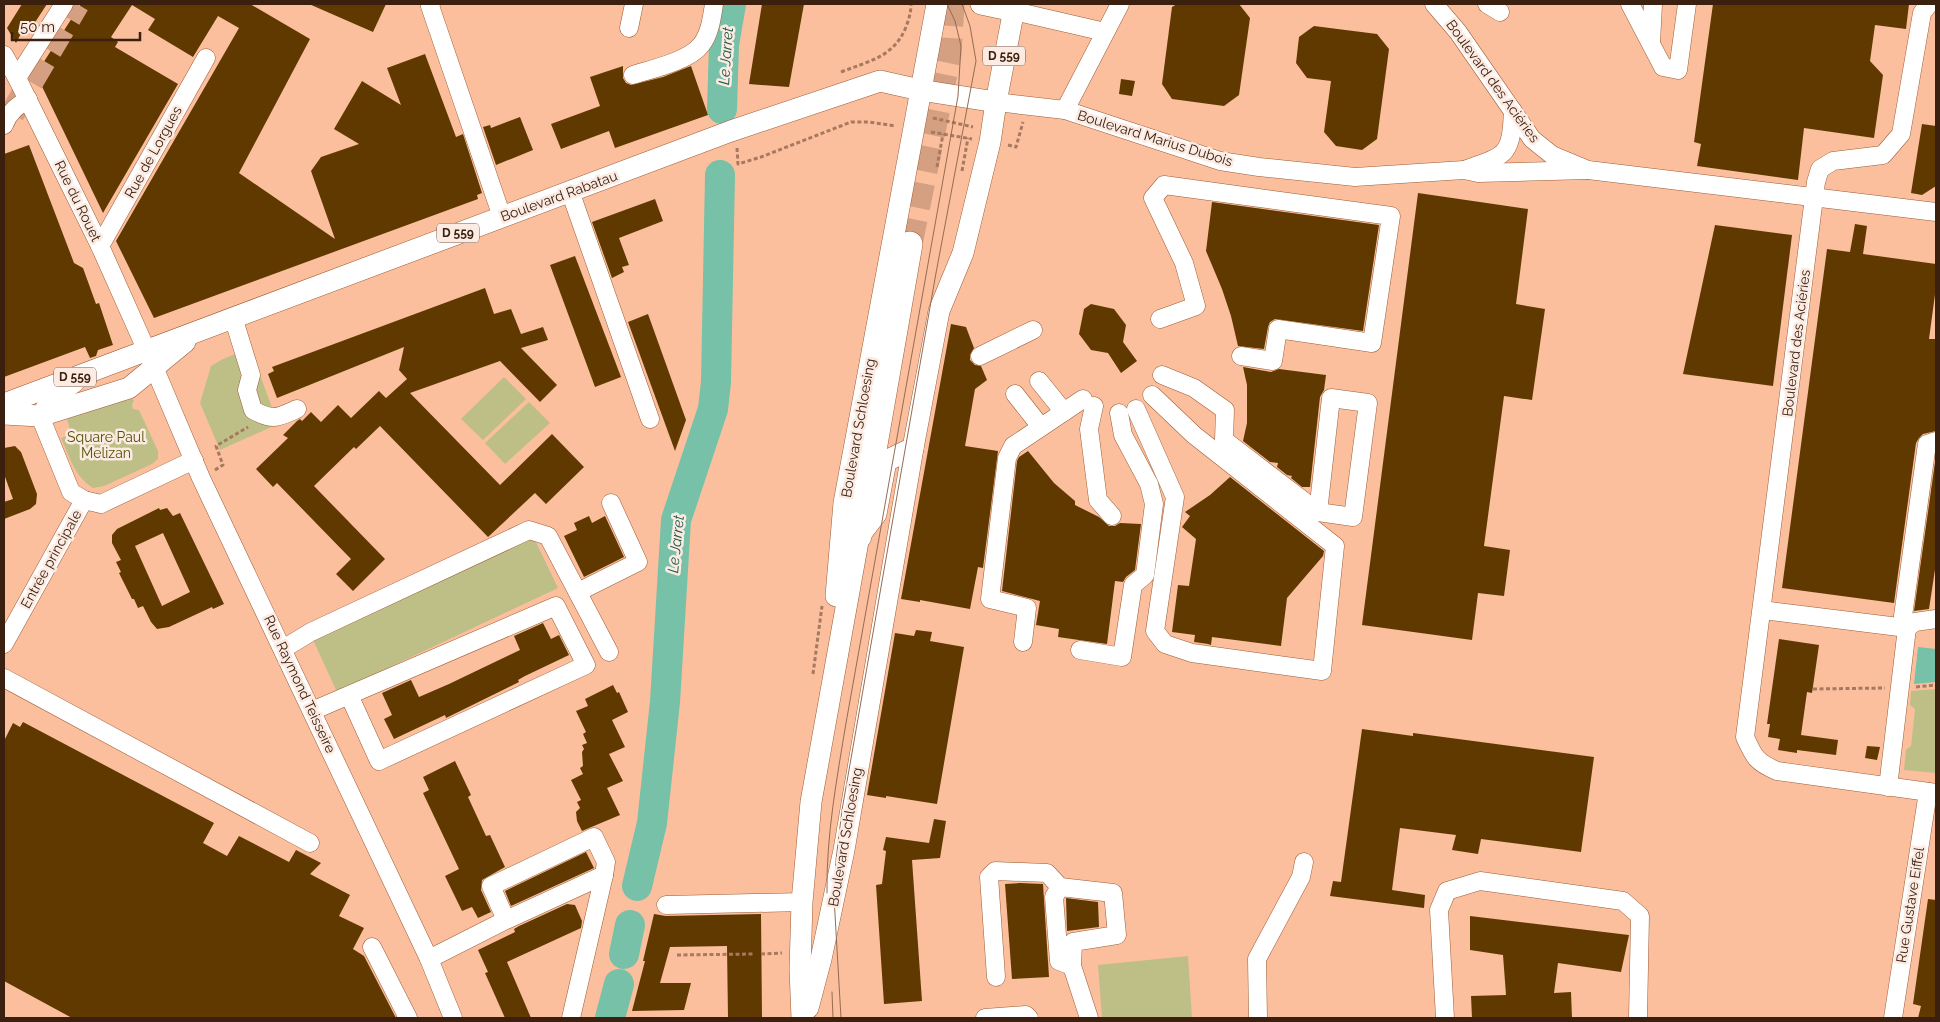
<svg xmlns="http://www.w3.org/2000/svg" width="1940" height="1022" viewBox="0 0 1940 1022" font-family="Raleway,sans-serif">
<rect width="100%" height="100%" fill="#fbbf9e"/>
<g fill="#bdbf87">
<polygon points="250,348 278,424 220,450 200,403 211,366 223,359"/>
<polygon points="504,377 526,399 483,440 461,419"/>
<path d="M128,397L134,400L132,405L133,409L139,410L158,451V459L152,464L104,486L93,488C75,477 69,456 61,438L67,436L70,430L67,419Z"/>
<polygon points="529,402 550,423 505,464 485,443"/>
<polygon points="533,536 558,588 337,692 313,640"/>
<polygon points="1936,689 1936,773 1904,770 1906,750 1911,746 1915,709 1910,705 1911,691"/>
<polygon points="1188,956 1192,1018 1102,1018 1098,965"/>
</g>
<polygon fill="#76c1a7" points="1918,647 1936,649 1936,682 1914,684"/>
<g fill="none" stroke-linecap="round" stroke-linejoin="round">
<g stroke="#76c1a7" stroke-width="30">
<polyline points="722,109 724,45 731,4"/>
<polyline points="637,886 652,823 665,702 676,520 713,409 716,382 720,175"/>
<polyline points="624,954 630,925"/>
<polyline points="610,1018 619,984"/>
</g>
</g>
<g fill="#5f3900" fill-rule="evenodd">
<polygon points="22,4 47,4 30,30 25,26 16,43 7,28"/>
<polygon points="81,4 250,4 310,39 239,173 335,239 311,171 321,157 359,144 334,129 362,81 401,105 387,68 425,54 456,137 463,134 482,193 477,195 478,199 154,318 116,241 239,28 218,16 193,57 148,30 155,19 132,5 111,37 118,42 115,47 178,84 103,213 36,74"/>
<polygon points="309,4 386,4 373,32"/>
<polygon points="762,4 804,4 789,87 749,84"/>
<polygon points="1177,4 1239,4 1250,18 1239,95 1224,106 1172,99 1162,84 1172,7"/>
<polygon points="1713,4 1909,4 1906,29 1875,25 1870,61 1883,75 1874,138 1804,128 1798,180 1697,166 1701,144 1694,142"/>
<polygon points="1314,26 1377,34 1389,49 1377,139 1362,150 1336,146 1324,132 1331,81 1307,78 1296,63 1299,37"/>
<polygon points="623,66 623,78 626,83 631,85 663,77 691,66 708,115 615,148 609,131 561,149 551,124 600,106 590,77"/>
<polygon points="1121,79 1135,81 1132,96 1119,94"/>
<polygon points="520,117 533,150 496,165 483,127 490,125 491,128"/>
<polygon points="1922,124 1936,126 1936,186 1922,195 1911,193"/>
<polygon points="29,145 74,263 83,268 96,304 99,303 113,345 98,350 96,356 90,358 85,347 4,377 4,154"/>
<polygon points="1418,193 1528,209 1516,304 1545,309 1532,400 1504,396 1484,546 1510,550 1504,596 1478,593 1472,640 1362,625"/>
<polygon points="655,199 663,221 619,238 629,265 622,267 624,272 612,278 592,222"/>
<polygon points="1212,202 1379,225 1363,331 1275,319 1270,322 1268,327 1264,349 1238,346 1231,316 1222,289 1206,251"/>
<polygon points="1855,224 1867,226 1863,254 1936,264 1936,287 1929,339 1936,339 1936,431 1923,434 1919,438 1916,443 1894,603 1782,588 1827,249 1850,252"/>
<polygon points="1715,225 1792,235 1773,386 1683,374"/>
<polygon points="575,256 621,377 595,387 550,265"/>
<polygon points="485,288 494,314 511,309 521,334 543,327 548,340 521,348 557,385 540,402 500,361 410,393 500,485 552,434 584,467 546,504 535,493 488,537 380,426 356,449 354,447 314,486 385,559 353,591 336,574 351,559 277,483 273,487 256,469 288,438 283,435 297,421 300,419 302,421 311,412 321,422 338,405 351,418 379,391 386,398 407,379 399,370 404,347 277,398 268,374 274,371 272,367"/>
<polygon points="1091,304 1114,309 1126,325 1123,342 1137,361 1121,373 1108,353 1091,350 1079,334 1084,309"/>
<polygon points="648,314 686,420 675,451 628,322"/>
<polygon points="951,324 966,327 974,348 970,355 970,360 975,365 981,366 987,380 975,389 965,446 998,451 983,568 978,567 970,609 920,600 920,602 901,599"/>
<polygon points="1243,367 1271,372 1279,369 1326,375 1324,390 1320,397 1310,487 1302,487 1291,478 1292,476 1287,475 1277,467 1278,463 1270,462 1243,441 1247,423 1247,385"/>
<polygon points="15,446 21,452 37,494 36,504 30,509 4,519 4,502 13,499 4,474 4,448"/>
<polygon points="1028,451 1054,483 1075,501 1075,505 1099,517 1109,526 1115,526 1120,523 1141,524 1135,570 1126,577 1123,582 1115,581 1107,644 1058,637 1059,629 1036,625 1040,601 1002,591 1017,461 1019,457"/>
<polygon points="1936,455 1936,563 1929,609 1914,611"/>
<polygon points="1230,477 1324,551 1323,556 1287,598 1281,646 1212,637 1211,645 1208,644 1194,642 1195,635 1172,632 1178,585 1189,586 1196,539 1182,527 1190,516 1185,512 1210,495"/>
<path d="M159,508L160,510L167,508L173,516L180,513L224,604L213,609L212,607L169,627L157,629L151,622L143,606L138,608L134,599H132L119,573L121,572L116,562L121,560L112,543V535L117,529ZM163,533L190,592L162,606L135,546Z"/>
<polygon points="589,516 592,523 605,516 624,557 584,577 564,536 577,530 574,523"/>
<polygon points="543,623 551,639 559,635 569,655 525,676 518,680 519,682 446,718 445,715 394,739 384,719 392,715 382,693 411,680 419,697 449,684 520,650 514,636"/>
<polygon points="916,630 932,632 930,641 964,647 937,804 886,796 886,798 867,795 895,633 914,636"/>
<polygon points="1779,639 1819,645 1812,693 1807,692 1801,735 1838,740 1836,755 1797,750 1797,753 1778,750 1780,739 1768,737 1770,724 1767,724"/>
<polygon points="613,685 617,693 619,692 628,712 612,720 625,747 609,754 623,781 607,788 620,815 582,831 577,821 576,812 580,808 577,802 581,800 571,780 583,774 580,768 583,766 582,752 584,749 582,745 587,743 583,734 586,732 576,711 588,706 585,699"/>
<polygon points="23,722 214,823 203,843 227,856 239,836 289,862 296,850 321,863 310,874 350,895 339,916 364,928 353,949 364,956 396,1018 72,1018 4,981 4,741 13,723 20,727"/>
<polygon points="1362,729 1413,736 1413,733 1594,757 1581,852 1481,839 1478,854 1452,850 1456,835 1400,828 1392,890 1425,895 1424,908 1330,896 1333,881 1341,882"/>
<polygon points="1867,746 1880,747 1877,760 1865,758"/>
<polygon points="455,761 471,795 468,797 486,836 490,835 505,867 482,880 481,890 491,912 478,918 472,907 462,911 445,876 459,869 423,793 429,790 423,777"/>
<polygon points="934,819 946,821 940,858 912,860 922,1001 884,1004 876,885 882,884 886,851 883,850 886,837 929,843"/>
<polygon points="586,852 594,868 511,906 505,891"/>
<polygon points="1020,883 1043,884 1049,977 1012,979 1005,884"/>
<polygon points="1066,898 1098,902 1099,927 1067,931"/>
<polygon points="1928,899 1936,900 1936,1018 1918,1018 1921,1006 1913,1004"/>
<polygon points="567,904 575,905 582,921 581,928 507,962 531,1018 505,1018 485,973 488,972 478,950 515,932 514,929 519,926"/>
<polygon points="654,914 666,916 761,914 762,1018 728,1018 727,946 670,947 660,983 691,983 684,1010 632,1011 645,961 643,961"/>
<polygon points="1470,916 1629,935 1621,972 1558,963 1554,993 1571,992 1572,1018 1472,1018 1471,996 1506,995 1503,955 1470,950"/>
</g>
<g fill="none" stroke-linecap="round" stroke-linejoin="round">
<g stroke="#d59f81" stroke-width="25" stroke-dasharray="25 12" stroke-linecap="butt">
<polyline points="12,114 77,4"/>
<polyline points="910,244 949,54 952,4"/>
</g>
<defs>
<g id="minor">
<polyline points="431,4 430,6 502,217"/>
<polyline points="1434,4 1458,32 1532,139 1552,155 1588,170 1936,212"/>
<polyline points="1487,4 1500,12"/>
<polyline points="1630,4 1663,67 1678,70 1687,4"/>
<path d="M1929,4L1922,13L1901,134L1883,155L1833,161L1820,169L1816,182L1745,737C1754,757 1756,762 1777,771L1936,793"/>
<polyline points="1014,11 1105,32"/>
<polyline points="629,28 634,4"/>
<polyline points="1651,43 1653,4"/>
<polyline points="4,55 17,78 100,246 154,367 201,478 429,959 453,1018"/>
<path d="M633,75C652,69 689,61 701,45C710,34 712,17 714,4"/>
<polyline points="17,78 64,4"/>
<polyline points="996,102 1065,110 1220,161 1259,167 1355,177 1464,170 1478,173 1588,170"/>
<polyline points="1065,110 1120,4"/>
<path d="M4,125C9,112 17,106 28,99"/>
<path d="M1467,169C1507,155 1511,155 1513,111"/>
<polyline points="570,191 650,419"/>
<polyline points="100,246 206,58"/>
<path d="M233,317L251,375L247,390L253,410C273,421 277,418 297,409"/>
<polyline points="1160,319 1196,306 1184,263 1153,198 1164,185 1391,216 1372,343 1278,329 1273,361 1241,356"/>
<polyline points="980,356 1033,330"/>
<polyline points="1162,375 1194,388 1225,410 1224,440 1318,512 1331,398 1368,403 1353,517 1318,512"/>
<polyline points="1039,381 1064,412"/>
<polyline points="75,383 47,404 40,416 71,492 84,500 101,504 194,460"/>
<polyline points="1015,394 1041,427"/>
<polyline points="1094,406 1089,429 1098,500 1112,516"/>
<polyline points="1136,409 1175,497 1155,631 1165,644 1192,653 1322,671 1335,546 1194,435 1152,395"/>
<polyline points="578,592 638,562 611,503"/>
<polyline points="1762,610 1907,628 1915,622 1936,619"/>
<polyline points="1023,642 1027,608 990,599 1007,458 1013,446 1083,399"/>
<polyline points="4,644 84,500"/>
<polyline points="283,649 311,632 529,530 548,536 609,652"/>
<polyline points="1080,650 1122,657 1133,585 1145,575 1154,504 1149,484 1123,435 1119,413"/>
<polyline points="4,678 310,843"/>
<polyline points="312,711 556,606 586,665 379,761 349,695"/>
<polyline points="1888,787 1907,628 1903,616 1927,444 1936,441"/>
<polyline points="666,905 802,902"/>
<polyline points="372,947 408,1018"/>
<polyline points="429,959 506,920 604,875 606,862 594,837 491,886 506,920"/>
<polyline points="1072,966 1059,961 1054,897 1060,887 1113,893 1117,935 1073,942 1072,966 1089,1018"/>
<polyline points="996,977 989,877 995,871 1047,873 1060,887"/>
<polyline points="571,1018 604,875"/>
<polyline points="985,1018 1026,1015 1029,1018"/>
<polyline points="1258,1018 1257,959 1301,877 1304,862"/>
<polyline points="1445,1018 1439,910 1447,891 1480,881 1623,901 1640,916 1638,1018"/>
<polyline points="1893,1018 1928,792"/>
</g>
<g id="major">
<polyline points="981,4 1014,11"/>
<polyline points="4,404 731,131 880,81 920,90 996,102"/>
<polyline points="4,414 40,416 129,388 185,342"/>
<polyline points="836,596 844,503 937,4"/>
<polyline points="808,1008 821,959 844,850 913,448"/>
<polyline points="802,1018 800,969 802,902 811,802 859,536 876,514 886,461 913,448 939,311 963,253 990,142 996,102 1015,4"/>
</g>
<polyline id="highway" points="859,536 910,244"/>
</defs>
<use href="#minor" stroke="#9e5c34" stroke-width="19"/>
<use href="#major" stroke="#9e5c34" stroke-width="22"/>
<use href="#highway" stroke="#9e5c34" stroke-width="26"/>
<g stroke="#a7795f" stroke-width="3" stroke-dasharray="4 2.5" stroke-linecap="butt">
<path d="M841,72C869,61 894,57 906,27C909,19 911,12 911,4"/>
<polyline points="933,118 973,127"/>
<polyline points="931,132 972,139"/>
<polyline points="1008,145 1016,147 1023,122"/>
<polyline points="737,148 738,164 761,157 851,122 869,122 896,126"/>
<polyline points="937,167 943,134"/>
<polyline points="962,171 968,138"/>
<polyline points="215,470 223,465 216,446 248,427"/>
<polyline points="813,674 822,606"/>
<polyline points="1916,687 1936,685"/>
<polyline points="1813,689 1885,688"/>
<polyline points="761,954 782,953"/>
<polyline points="677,955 753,954"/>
</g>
<use href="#minor" stroke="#fff" stroke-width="18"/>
<use href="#major" stroke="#fff" stroke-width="21"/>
<use href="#highway" stroke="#fff" stroke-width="25"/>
<g stroke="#966b52" stroke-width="1">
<path d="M827,893C826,836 837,778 846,723L958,96L961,46L955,21L947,4"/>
<polyline points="832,992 833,1018"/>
<polyline points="841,1018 834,897 836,860 842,810 936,273 976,61 970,26 962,4"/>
</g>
</g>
<g text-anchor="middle" stroke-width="5" stroke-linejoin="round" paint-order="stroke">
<g fill="#fbebe3" stroke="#755d4f" stroke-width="1">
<rect x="983" y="46.5" width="42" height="19" rx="4"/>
<rect x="437" y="223.5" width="42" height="19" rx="4"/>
<rect x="54" y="367.5" width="42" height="19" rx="4"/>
</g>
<g font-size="12" font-weight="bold" fill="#3c200f">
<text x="1004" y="60">D 559</text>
<text x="458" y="237">D 559</text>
<text x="75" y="381">D 559</text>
</g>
<g font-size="14" fill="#3c200f" stroke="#fbebe3">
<text transform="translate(1493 81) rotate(54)" y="5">Boulevard des Aciéries</text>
<text transform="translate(1155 138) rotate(17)" y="5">Boulevard Marius Dubois</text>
<text transform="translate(153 152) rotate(-61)" y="5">Rue de Lorgues</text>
<text transform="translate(559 196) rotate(-20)" y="5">Boulevard Rabatau</text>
<text transform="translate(78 201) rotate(64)" y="5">Rue du Rouet</text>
<text transform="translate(1796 343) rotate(-83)" y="5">Boulevard des Aciéries</text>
<text transform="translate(858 428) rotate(-80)" y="5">Boulevard Schloesing</text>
<text transform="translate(51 559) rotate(-61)" y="5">Entrée principale</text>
<text transform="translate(300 684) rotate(65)" y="5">Rue Raymond Teisseire</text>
<text transform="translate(845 837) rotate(-80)" y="5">Boulevard Schloesing</text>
<text transform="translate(1910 905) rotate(-81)" y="5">Rue Gustave Eiffel</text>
</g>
<g font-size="14" fill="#535305" stroke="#fbebe3">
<text x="106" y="442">Square Paul<tspan x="106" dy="16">Melizan</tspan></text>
</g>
<g font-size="15" font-style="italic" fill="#1e5947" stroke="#fbebe3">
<text transform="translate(726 56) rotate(-86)" y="5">Le Jarret</text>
<text transform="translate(676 544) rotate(-84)" y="5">Le Jarret</text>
</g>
</g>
<rect width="1940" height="1022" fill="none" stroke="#3c200f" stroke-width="10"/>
<path d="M12 32v8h128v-8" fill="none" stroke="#3c200f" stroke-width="2.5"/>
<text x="20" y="32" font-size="15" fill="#3c200f" stroke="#fbebe3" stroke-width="4" paint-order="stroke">50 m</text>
</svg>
